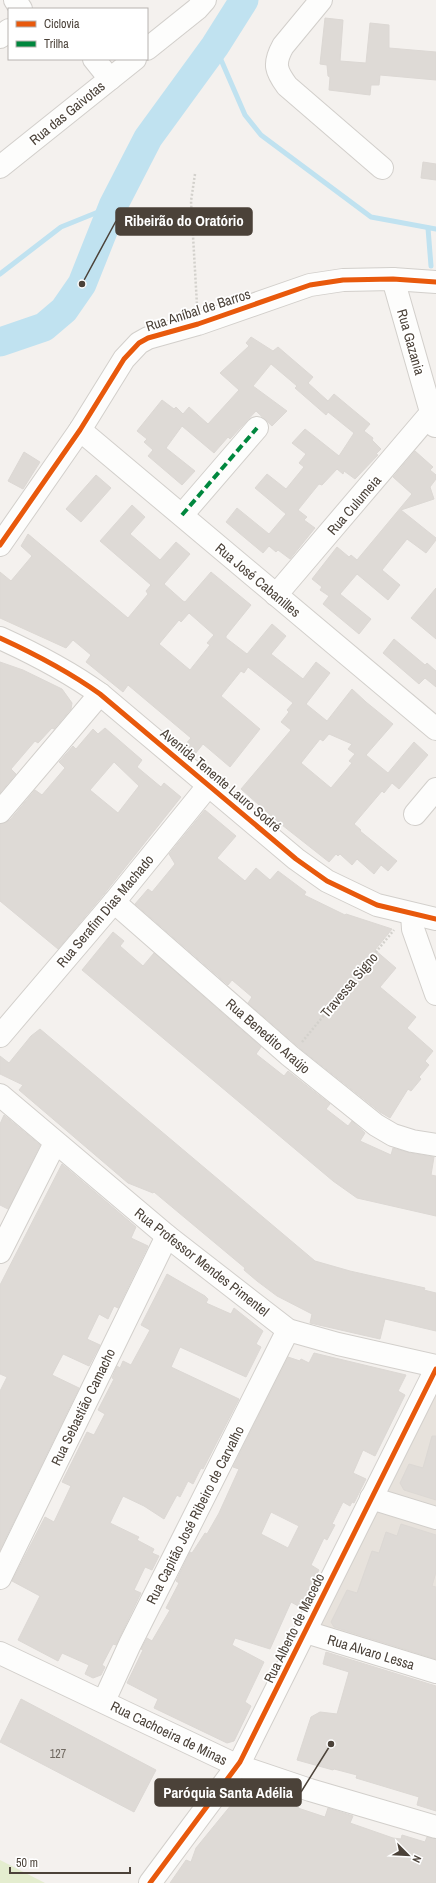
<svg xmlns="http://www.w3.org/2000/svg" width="436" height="1883" viewBox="0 0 436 1883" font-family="'Archivo Narrow',sans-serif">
<rect width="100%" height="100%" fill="#f4f1ee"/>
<polygon fill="#e7e2dc" points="436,1354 436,1673 302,1630"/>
<polygon fill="#e4edcf" points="0,1860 45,1883 0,1883"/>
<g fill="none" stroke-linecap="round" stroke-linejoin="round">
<g stroke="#c0e2f0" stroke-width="5">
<polyline points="215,46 245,115 261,135 371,217 436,229"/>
<polyline points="428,228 431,266"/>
<polyline points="0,274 61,227 113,206"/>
</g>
<polyline stroke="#c0e2f0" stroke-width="29" points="0,342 44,327 64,310 82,284 113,206 148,138 215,46 244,0"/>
</g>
<g fill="#dedad6" stroke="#dcd8d4" fill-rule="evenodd">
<polygon points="325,18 343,20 340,61 366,63 370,23 389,25 389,48 436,52 436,80 380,75 379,85 371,85 370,95 329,90 330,77 328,76 327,65 320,64"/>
<polygon points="423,162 436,164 436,180 421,178"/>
<polygon points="251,337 273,351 278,347 313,377 308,383 328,401 334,394 370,424 364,431 373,438 372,440 381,449 376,454 378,455 355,479 344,471 343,474 337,469 322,485 319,484 298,510 307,517 304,520 315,528 290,559 278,550 276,552 269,546 263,553 226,522 237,508 269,534 286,514 255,488 267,474 286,489 304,467 299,463 306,454 292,443 305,429 339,456 354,433 328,412 326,415 295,388 297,386 271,364 253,386 287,411 272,426 256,411 230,439 228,437 214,453 182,426 166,448 195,471 182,485 148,456 153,450 144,442 147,439 137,431 162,400 174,409 176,407 183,414 189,407 208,424 239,390 220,373 249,346 246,343"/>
<polygon points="415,451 433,467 430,470 436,475 436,479 430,487 434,499 401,510 436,538 436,540 426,553 407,539 382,570 400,585 388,600 357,574 340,594 371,619 359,634 323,604 329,596 320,590 322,587 312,579 337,547 349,557 351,555 357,560 412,494 393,477"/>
<polygon points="24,452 40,462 23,489 8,481"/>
<polygon points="96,475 111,488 81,522 66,509"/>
<path d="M132,505L145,517L130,534L160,560L176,542L190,554L164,584L183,601L185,602L211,572L251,605L226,636V638L247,654L272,624L286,636L271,654L303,679L316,662L330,673L306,704L327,721L352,689L366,702L393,724L366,755L388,773L414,742L428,755L399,789L392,783L384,793L382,791L354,824L361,830L360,831L397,861L388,871L381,865L374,874L357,859L352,865L340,854L338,856L336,854L329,862L277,821L241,789L291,730L281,722L289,712L287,710L293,703L248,667L244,673L241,671L221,696L260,729L230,767L203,744L195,754L184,746L191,738L128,685L123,692L86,662L91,655L73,640L66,648L0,618V572L11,581L32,556L21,546L28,534L128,618L148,594L146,591L151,585L100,541ZM189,613L214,635L207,643L210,645L190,670L159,644L179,620L181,622ZM329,734L352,744L348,749L355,754L349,761L352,763L331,788L301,763L320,739L323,741Z"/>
<polygon points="436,588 436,639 411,618"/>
<polygon points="394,639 425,665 427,663 436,671 436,687 425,678 419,684 383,653"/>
<polygon points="0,662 23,670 62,689 72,703 71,709 54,729 52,728 38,743 35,741 11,769 16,774 0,793"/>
<path d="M105,728L142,760L137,767L161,787L164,783L181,797L104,894L58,949L0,901V824L10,820L35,790L42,795L65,768L59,762L73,746L76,749L93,729L98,734ZM114,762L139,786L118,813L90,790Z"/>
<polygon points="205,810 236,836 217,858 245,881 256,868 270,880 278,871 306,892 304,895 345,915 346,914 392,929 375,950 396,968 380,987 416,1017 407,1028 433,1051 425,1061 429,1065 419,1077 421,1079 411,1091 408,1089 390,1118 380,1112 302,1050 248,1003 252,997 232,980 228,985 135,904 148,889 152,892 175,864 169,854"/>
<polygon points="113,932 124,941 120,946 143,966 154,953 261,1047 256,1054 284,1076 288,1071 330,1104 326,1109 348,1126 352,1121 365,1133 360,1141 391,1155 393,1148 410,1153 434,1157 431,1175 436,1176 436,1216 357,1198 333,1181 82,970"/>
<polygon points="40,1029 315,1261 350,1271 425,1288 424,1290 436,1293 436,1331 385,1319 380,1339 310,1323 312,1314 277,1296 257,1281 244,1270 245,1268 154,1192 153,1193 128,1183 19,1090 23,1085 0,1074 0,1056 9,1063 31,1036"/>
<polygon points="4,1115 40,1145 8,1209 0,1205 0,1124"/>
<polygon points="62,1164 136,1227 131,1238 148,1246 118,1308 114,1306 108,1319 99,1314 87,1339 100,1345 89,1366 63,1354 52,1375 79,1388 0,1550 0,1391 7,1377 0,1374 0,1285"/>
<polygon points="167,1274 205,1296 208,1299 206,1303 231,1314 234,1308 263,1331 256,1344 261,1347 246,1377 180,1347 171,1367 239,1399 203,1469 201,1468 193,1484 188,1481 180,1497 177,1495 164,1519 144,1506 123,1496 110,1523 139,1537 137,1540 154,1549 152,1553 159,1556 152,1570 145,1567 134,1590 141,1593 116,1645 113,1644 102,1665 105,1667 101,1675 93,1678 85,1674 89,1665 62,1653 58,1661 18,1640 40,1596 12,1581 45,1517 54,1522 71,1486 62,1482 87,1432 94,1435 105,1414 98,1410 114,1379 112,1378 117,1366 120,1368 123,1361 131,1365 150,1330 141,1325"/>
<path d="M314,1353L406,1375L398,1391L405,1395L375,1456L363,1450L353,1473L366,1479L354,1503L352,1502L350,1506L343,1502L332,1524L335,1525L327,1540L324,1538L311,1565L319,1570L300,1607L291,1602L270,1649L235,1638L232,1645L264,1662L245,1702L251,1706L234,1741L227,1743L154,1708L158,1699L127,1683L143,1650L141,1649L147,1638L152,1641L170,1610L166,1608L179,1583L176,1581L190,1552L192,1553L205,1533L207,1534L219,1513L239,1469L233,1467L288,1357L300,1361L301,1359L309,1363ZM271,1512L299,1526L288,1548L261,1534Z"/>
<polygon points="432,1436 436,1436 436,1500 404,1490 400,1483 409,1464 423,1468"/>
<polygon points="401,1524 436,1535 436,1572 432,1586 436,1587 436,1659 334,1627 331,1622 347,1590 357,1593 372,1551 379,1553 386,1532 397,1536"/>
<polygon points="326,1652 436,1686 436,1811 417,1805 419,1797 356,1778 357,1775 334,1769 333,1770 297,1760 311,1717 320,1712 337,1714 349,1672 323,1664"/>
<polygon points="21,1699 156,1770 134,1812 0,1742"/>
<polygon points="253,1786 300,1800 298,1808 325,1817 328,1808 353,1816 350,1823 393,1838 401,1839 402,1835 425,1842 427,1837 436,1839 436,1883 170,1883 186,1860 191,1862 196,1848 245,1788"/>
</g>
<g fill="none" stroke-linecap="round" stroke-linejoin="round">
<defs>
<g id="minor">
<polyline points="15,0 21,9"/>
<path d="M321,0L283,46C273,64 276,71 287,86L382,168"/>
<polyline points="0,37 9,30"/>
<polyline points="147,49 197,9 205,0"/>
<polyline points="94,59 110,79"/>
<polyline points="0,167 135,59"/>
<polyline points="393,279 435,426"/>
<polyline points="80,430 436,729"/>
<polyline points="182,515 257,428"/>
<polyline points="0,545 80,430 124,359 139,343 148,338 198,324 310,285 343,280 393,279 436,282"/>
<polyline points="276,595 431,413"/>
<path d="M0,638C35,654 68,671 100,694L296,859L327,881L377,905L436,919"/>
<polyline points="0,812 100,694"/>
<polyline points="415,814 436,789"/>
<polyline points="114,902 290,1056 376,1125 393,1135 412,1141 436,1145"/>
<polyline points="412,914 413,929 436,994"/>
<polyline points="0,1036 114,902 208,786"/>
<polyline points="0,1095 167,1236 288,1330 338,1344 436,1366"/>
<polyline points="0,1252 55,1143"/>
<polyline points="371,1498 436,1518"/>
<polyline points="0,1578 167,1236"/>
<polyline points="306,1632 436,1672"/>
<polyline points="0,1653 236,1765 310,1790 436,1827"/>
<polyline points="104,1701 130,1644 288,1330"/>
<polyline points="150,1883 240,1762 436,1369"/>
</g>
</defs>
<use href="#minor" stroke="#d2cfcb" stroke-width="24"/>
<g stroke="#d3d1cc" stroke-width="2.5" stroke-dasharray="2 2" stroke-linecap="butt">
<polyline points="195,174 191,201 197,305"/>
<polyline points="302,1042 394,930"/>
</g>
<use href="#minor" stroke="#fdfdfc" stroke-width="22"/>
<polyline stroke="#00873e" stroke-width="4" stroke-dasharray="8 4" stroke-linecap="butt" points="182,515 257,428"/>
<defs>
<g id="cycleway">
<polyline points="0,545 80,430 124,359 139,343 148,338 198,324 310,285 343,280 393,279 436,282"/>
<path d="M0,638C35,654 68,671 100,694L296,859L327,881L377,905L436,919"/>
<polyline points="150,1883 240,1762 436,1369"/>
</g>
</defs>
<use href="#cycleway" stroke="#fff" stroke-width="8"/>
<use href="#cycleway" stroke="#e8590c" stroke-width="5"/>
</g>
<g text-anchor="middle" stroke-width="3.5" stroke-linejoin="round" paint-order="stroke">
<g font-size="12" fill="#706961">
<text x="58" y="1758">127</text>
</g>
<g font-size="14" fill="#4b4239" stroke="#fff">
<text transform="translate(67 113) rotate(-39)" y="5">Rua das Gaivotas</text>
<text transform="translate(198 310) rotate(-18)" y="5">Rua Aníbal de Barros</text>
<text transform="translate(411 342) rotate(74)" y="5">Rua Gazania</text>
<text transform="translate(354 505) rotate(-49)" y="5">Rua Culumeia</text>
<text transform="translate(258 580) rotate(40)" y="5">Rua José Cabanilles</text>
<text transform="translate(221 780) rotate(40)" y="5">Avenida Tenente Lauro Sodré</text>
<text transform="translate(105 911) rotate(-50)" y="5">Rua Serafim Dias Machado</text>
<text transform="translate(349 985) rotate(-50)" y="5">Travessa Signo</text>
<text transform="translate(268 1036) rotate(41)" y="5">Rua Benedito Araújo</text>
<text transform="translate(202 1262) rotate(38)" y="5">Rua Professor Mendes Pimentel</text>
<text transform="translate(83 1407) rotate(-64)" y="5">Rua Sebastião Camacho</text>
<text transform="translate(195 1515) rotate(-63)" y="5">Rua Capitão José Ribeiro de Carvalho</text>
<text transform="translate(294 1628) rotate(-64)" y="5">Rua Alberto de Macedo</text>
<text transform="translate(371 1652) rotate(17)" y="5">Rua Alvaro Lessa</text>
<text transform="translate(169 1733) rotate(26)" y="5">Rua Cachoeira de Minas</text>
</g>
</g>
<path fill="none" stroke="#4b4239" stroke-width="1.5" d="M82 284L116 221M331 1744L301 1792"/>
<g fill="#4b4239" stroke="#fff" stroke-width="1.5">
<circle cx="82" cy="284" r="4"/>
<circle cx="331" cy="1744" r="4"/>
</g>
<g fill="#4b4239" stroke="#4b4239" stroke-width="1.5">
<rect x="116" y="208" width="136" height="27" rx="4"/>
<rect x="155" y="1779" width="146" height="27" rx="4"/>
</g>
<g font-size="15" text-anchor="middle" font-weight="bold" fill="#fff">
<text x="184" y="226">Ribeirão do Oratório</text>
<text x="228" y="1798">Paróquia Santa Adélia</text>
</g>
<rect x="8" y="8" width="140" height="52" fill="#ffffff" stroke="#b7b3b0"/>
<rect x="16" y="21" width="20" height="6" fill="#e8590c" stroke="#b7b3b0"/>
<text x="44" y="28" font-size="12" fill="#4b4239">Ciclovia</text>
<rect x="16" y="41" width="20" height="6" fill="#00873e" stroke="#b7b3b0"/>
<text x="44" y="48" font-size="12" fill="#4b4239">Trilha</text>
<g transform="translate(408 1855) rotate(114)" stroke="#ffffff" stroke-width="3" paint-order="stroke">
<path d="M0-3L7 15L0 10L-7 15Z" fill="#4b4239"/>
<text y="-6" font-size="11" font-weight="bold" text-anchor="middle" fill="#4b4239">N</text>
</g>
<path d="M10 1867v6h120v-6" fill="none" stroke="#4b4239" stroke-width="2"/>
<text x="16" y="1867" font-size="12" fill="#4b4239" stroke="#ffffff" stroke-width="3" paint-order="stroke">50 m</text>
</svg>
